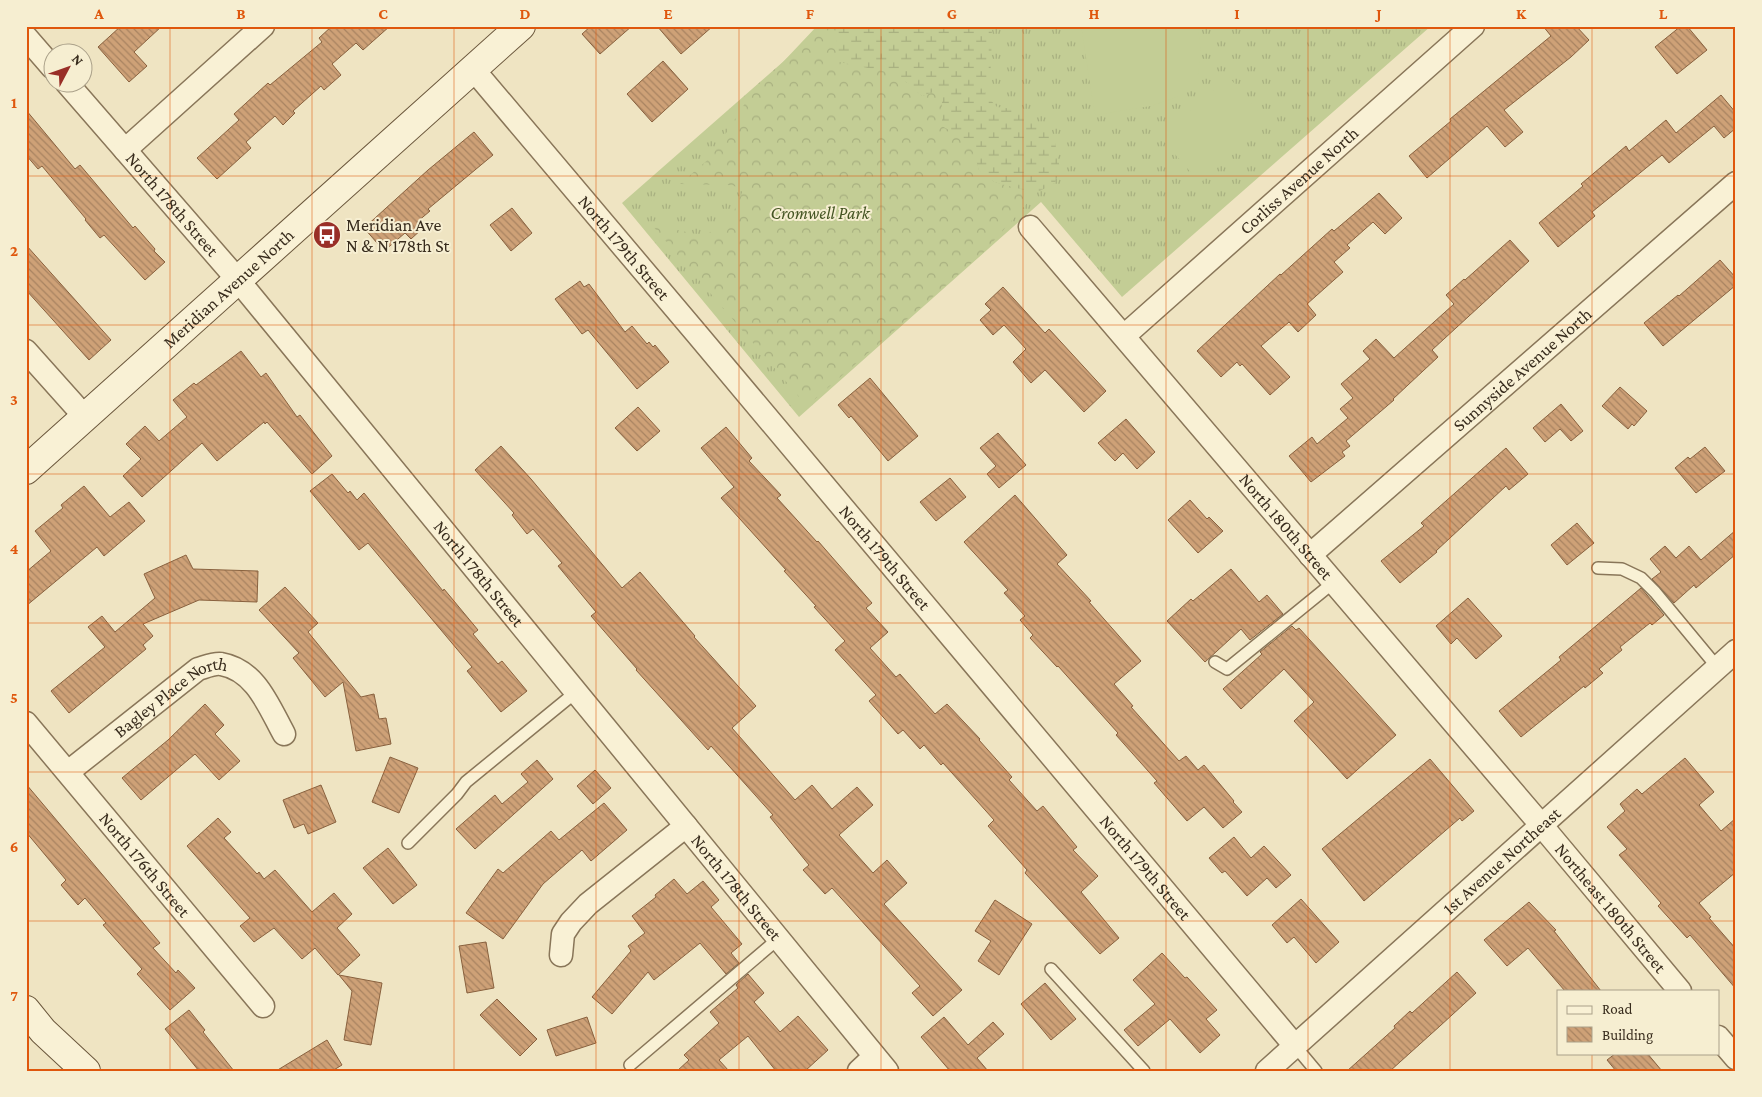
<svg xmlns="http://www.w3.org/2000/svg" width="1762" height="1097" viewBox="0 0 1762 1097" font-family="'Crimson Pro',serif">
<defs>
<pattern id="grass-tufts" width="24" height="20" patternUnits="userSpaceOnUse" patternTransform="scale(1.25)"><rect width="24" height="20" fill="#c3cd95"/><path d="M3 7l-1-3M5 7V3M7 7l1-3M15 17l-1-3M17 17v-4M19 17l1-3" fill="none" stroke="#a8b080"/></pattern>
<pattern id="forest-crowns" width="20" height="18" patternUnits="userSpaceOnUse" patternTransform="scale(1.25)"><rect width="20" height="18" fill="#c3cd95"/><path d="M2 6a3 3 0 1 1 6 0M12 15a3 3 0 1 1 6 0" fill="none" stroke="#a8b080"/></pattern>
<pattern id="wetland-marsh" width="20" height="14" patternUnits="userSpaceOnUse" patternTransform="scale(1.25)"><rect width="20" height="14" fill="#c3cd95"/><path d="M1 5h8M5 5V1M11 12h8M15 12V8" fill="none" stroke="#a8b080"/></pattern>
<pattern id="building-back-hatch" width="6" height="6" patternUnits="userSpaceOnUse" patternTransform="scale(1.25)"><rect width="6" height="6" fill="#cea177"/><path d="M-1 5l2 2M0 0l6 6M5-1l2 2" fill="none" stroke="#a88361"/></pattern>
</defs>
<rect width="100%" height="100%" fill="#efe4c2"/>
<polygon fill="url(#grass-tufts)" points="824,26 1431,26 1122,297 1041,202 799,417 622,203"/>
<polygon fill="url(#forest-crowns)" points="817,26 841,26 836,33 897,74 922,96 942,89 942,126 959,135 973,150 979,170 994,182 1036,193 983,253 807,406 651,224 704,236 730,220 744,188 728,185 680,184 711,157 747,100"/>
<path fill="url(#wetland-marsh)" d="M841,26H992L991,66L985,94L997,107C1002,108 1008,108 1013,109C1029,115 1041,129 1054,137L1060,169L1055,183L1036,193L994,182L979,170L973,150L959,135L942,126V89L922,96L897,74L839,62L836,33Z"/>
<g fill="#c3cd95">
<polygon points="1081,26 1198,26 1201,54 1198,74 1177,97 1151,106 1095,115"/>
<polygon points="1229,77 1268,123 1200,183 1160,137"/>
</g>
<g fill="url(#building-back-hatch)" stroke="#89613e">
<polygon points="121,26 162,26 134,52 147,66 129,82 98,47"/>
<polygon points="332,26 390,26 363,50 356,43 332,64 341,75 324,90 321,86 293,111 295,113 283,125 275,116 246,142 251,148 217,179 197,158 239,120 234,114 268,83 270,85 322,42 319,38"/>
<polygon points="591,26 632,26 600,54 582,34"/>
<polygon points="657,26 713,26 681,54"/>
<polygon points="1543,26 1576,26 1589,40 1571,57 1504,110 1523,132 1505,147 1487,126 1427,178 1409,156 1451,121 1450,119 1551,36"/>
<polygon points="1681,26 1687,26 1707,50 1677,74 1655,47"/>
<polygon points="663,61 688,89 652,122 627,94"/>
<polygon points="1721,95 1736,113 1736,128 1724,138 1714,126 1669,163 1662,155 1592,212 1595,216 1558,247 1539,223 1583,186 1581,184 1626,146 1629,151 1666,120 1676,133"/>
<polygon points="26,110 75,169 80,165 133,228 135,226 155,249 154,251 165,262 145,280 104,235 100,238 85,220 86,219 42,166 38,169 26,155"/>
<polygon points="474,132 493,155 428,209 430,211 417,222 423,228 411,239 405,233 384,251 364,228 428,170"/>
<polygon points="1379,193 1402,218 1385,234 1373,222 1347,245 1350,248 1334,262 1343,272 1307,304 1316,315 1298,332 1289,322 1261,346 1290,377 1270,395 1242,364 1240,366 1237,362 1221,377 1197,351 1280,274 1281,275 1332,229 1334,231"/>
<polygon points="512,208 532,233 511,251 490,225"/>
<polygon points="1510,240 1529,261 1432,350 1438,357 1393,399 1394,400 1346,441 1350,446 1342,452 1345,456 1311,482 1289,456 1312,437 1317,444 1348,418 1340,409 1353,398 1341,384 1370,359 1363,351 1376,339 1394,358 1454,304 1446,295 1464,279 1465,280"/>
<polygon points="26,245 111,340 89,360 26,290"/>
<polygon points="1720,260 1736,278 1736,285 1663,346 1644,323 1678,295 1679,296"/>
<polygon points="580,281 584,287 589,284 625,332 632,326 647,344 649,342 653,347 655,345 669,362 637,389 588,330 582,334 555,299"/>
<polygon points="1003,287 1045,333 1049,329 1106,391 1084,412 1045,370 1031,383 1013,362 1026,349 1004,325 993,335 980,320 991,310 985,304"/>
<polygon points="241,351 261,377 266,373 297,417 300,415 332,456 312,474 267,422 265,424 264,422 217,461 202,443 142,497 123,476 141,459 126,444 145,426 159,441 187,417 173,400 194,383 196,385"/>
<polygon points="870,378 918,436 888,461 851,416 849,418 838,405"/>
<polygon points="1620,387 1647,411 1634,426 1632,424 1628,429 1602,406"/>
<polygon points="1561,404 1583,431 1571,441 1560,429 1545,442 1533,428"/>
<polygon points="638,407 660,431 637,451 615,428"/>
<polygon points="1126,419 1155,452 1137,469 1123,453 1115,461 1098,443"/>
<polygon points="726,427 752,458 749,461 781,495 777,498 817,542 818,541 872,603 866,608 888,632 870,648 896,677 900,674 935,714 947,704 980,739 979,740 1012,777 1009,780 1037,811 1043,806 1077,847 1073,850 1098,876 1081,892 1119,938 1100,954 1025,873 1027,870 988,826 994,820 943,763 941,765 924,745 920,749 903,730 898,734 869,701 876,695 835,650 845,641 814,607 816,606 784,571 786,570 721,498 734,487 701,448"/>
<polygon points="998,433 1026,465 999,488 987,474 996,466 980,448"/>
<polygon points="501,446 531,479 622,588 640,572 695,636 694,637 756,706 732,728 795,800 812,785 832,809 857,787 873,805 839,835 873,873 887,860 907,883 884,904 962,990 933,1016 912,993 920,986 832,888 825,894 803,870 809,865 770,817 773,815 711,746 708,750 636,670 637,669 591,616 596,612 558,566 562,563 533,529 527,534 512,515 514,513 475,470"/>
<polygon points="1705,447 1725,471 1696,493 1675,468 1688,457 1690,459"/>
<polygon points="1506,448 1528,474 1509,490 1506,486 1436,551 1437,552 1400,583 1381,561 1424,526 1421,523"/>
<polygon points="332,474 348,493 350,491 357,500 364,493 443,591 444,589 478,630 473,634 498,664 502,661 527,691 501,712 467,671 472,667 368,543 359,550 310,491"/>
<polygon points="950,478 966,497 936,521 920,502"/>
<polygon points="84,486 110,517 129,502 145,521 104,556 97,547 26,606 26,572 51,551 35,531 63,508 61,505"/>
<polygon points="1015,495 1067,555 1057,564 1091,601 1089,602 1141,661 1114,684 1133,706 1131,707 1179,761 1186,756 1198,770 1204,765 1234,801 1233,802 1242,812 1223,828 1204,807 1187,821 1154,783 1157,781 1116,735 1118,733 1058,666 1057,667 1030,638 1033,635 1020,620 1025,616 1004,593 1008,590 964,542"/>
<polygon points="1190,500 1207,519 1209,517 1223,531 1198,553 1168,520"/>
<polygon points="1577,523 1594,543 1567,565 1551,545"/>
<polygon points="1736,530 1736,554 1696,588 1694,585 1674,603 1652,579 1661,572 1650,559 1665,546 1676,558 1689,546 1701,560"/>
<polygon points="186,555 193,569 258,571 257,602 199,600 143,624 153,636 143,645 146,649 69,713 51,691 105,647 88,627 102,616 115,632 155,598 144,574"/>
<polygon points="1231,569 1259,602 1267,595 1283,614 1250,640 1241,629 1205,662 1167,621 1191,599 1193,601"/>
<polygon points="285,587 318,623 308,632 361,697 374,694 379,719 386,718 391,744 356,751 343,682 325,697 293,658 299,653 259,610"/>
<polygon points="1641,588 1664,615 1652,625 1650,623 1620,647 1622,650 1599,669 1603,673 1585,688 1584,686 1521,737 1499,711 1561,660 1559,657"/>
<polygon points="1468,598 1502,636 1476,659 1457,638 1451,644 1436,626"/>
<polygon points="1292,626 1296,630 1299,628 1396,735 1347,779 1294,721 1314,702 1284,669 1241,709 1223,689 1262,654 1260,652"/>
<polygon points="205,704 224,725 215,734 240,761 219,780 195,754 141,800 122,778 168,740"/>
<polygon points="390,757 418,768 399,813 372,802"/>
<polygon points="1685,758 1714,792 1699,805 1721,831 1736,818 1736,872 1699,903 1711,917 1709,918 1736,949 1736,989 1690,935 1687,938 1658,906 1661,903 1619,855 1627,849 1607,827 1625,811 1620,804 1637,789 1642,794"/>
<polygon points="1430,759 1474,811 1462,821 1460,818 1364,901 1322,849"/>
<polygon points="537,760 553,779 475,849 456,829 495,795 502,804 528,782 521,774"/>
<polygon points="595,770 611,788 593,804 577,786"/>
<polygon points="26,784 160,943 153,948 176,973 178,970 195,988 170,1010 137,974 142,969 103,925 106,923 85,898 78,905 61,885 66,880 26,832"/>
<polygon points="321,785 336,822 308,834 304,824 294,828 283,800"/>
<polygon points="604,803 627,830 591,861 582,850 543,884 503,939 466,913 498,869 503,873 551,831 559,840"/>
<polygon points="218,818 231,832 224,838 257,874 259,872 264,879 275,870 312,912 334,893 352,914 337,928 360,955 338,975 315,948 302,959 274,928 254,942 240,926 250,918 187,846"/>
<polygon points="1234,837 1251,858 1264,846 1291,875 1276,888 1267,878 1247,896 1225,871 1222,873 1209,858"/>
<polygon points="388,848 417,885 393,904 363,868"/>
<polygon points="674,879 687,894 703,881 719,900 711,907 742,944 731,953 739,963 726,974 700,943 654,980 648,972 612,1014 592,997 631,951 628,946 645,933 632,916 656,897 655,895"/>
<polygon points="1301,899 1339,942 1316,963 1294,937 1287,943 1272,925"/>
<polygon points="995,900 1032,924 999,975 978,961 991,941 975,931"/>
<polygon points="1529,902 1556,930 1554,931 1601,991 1565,991 1528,948 1507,966 1484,940"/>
<polygon points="486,942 494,988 467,993 459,946"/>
<polygon points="1162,953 1185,978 1187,977 1217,1010 1206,1019 1220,1035 1200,1053 1170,1019 1138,1046 1124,1030 1155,1004 1133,980"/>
<polygon points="1457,972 1476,993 1440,1026 1390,1071 1347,1071 1395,1028 1394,1026 1410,1011 1412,1013"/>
<polygon points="748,974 764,993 754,1002 780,1032 798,1016 828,1050 805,1071 776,1071 748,1036 719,1060 729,1071 677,1071 689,1060 684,1055 719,1023 710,1012 738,988 736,985"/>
<polygon points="339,975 382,983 371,1045 344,1040 352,991"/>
<polygon points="1045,983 1076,1019 1051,1040 1021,1004"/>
<polygon points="497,999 537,1039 520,1056 480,1015"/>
<polygon points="189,1010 205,1030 203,1032 234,1071 199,1071 165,1029"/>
<polygon points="587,1017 596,1043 556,1056 547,1030"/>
<polygon points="944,1017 968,1045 993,1022 1004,1034 977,1058 988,1071 950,1071 921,1037"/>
<polygon points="327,1040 342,1065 332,1071 276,1071"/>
<polygon points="1616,1053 1647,1053 1662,1071 1616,1071 1607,1060"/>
</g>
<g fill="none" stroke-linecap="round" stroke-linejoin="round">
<defs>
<g id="lane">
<polyline points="1598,568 1622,569 1641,578 1655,592 1718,668"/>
<polyline points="1215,662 1227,669 1334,582"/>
<polyline points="408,843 457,794 466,782 576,692"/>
<polyline points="1051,969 1144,1071"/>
<polyline points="1295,1046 1316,1071"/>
<polyline points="630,1065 778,939"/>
</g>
<g id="street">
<polyline points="26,37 52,67"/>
<path id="s1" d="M473,69L697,334L1295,1046"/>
<path id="s2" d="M66,82L238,280L887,1071"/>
<polyline points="125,150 263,26"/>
<path id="s3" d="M1030,227L1542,826L1680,991"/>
<path id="s4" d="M1124,336L1473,26"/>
<polyline points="26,351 85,417"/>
<path id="s5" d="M1310,555L1736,183"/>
<path id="s6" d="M26,723L263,1006"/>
<path id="s7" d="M68,772L198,669C205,667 214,663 221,664C256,670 269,707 284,734"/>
<polyline points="561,955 563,934 571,922 588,904 686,826"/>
<polyline points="1718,1037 1736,1058"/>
<polyline points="859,1071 874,1057"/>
<path id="s8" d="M1267,1071L1736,651"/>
</g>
<g id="secondary">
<path id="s9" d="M26,470L521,26"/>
<polyline points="26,1010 43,1031 86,1071"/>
</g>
</defs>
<use href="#lane" stroke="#897659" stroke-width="14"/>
<use href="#street" stroke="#897659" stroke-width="25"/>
<use href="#secondary" stroke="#6b573c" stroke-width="30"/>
<use href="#lane" stroke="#f9f1d5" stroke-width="11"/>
<use href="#street" stroke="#f9f1d5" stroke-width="22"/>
<use href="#secondary" stroke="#f9f1d5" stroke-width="28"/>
</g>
<path fill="none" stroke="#df570d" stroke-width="1" stroke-opacity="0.55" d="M170,26V1071M312,26V1071M454,26V1071M596,26V1071M739,26V1071M881,26V1071M1023,26V1071M1166,26V1071M1308,26V1071M1450,26V1071M1592,26V991M26,176H1736M26,325H1736M26,474H1736M26,623H1736M26,772H1736M26,921H1736M1592,1053V1071"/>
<defs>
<symbol id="bus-disc" viewBox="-11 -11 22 22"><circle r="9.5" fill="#992e27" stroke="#f6eed1"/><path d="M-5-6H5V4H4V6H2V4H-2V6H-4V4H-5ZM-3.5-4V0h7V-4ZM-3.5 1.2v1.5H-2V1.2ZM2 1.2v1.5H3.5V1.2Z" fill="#fff"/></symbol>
</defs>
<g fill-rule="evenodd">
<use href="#bus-disc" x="311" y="219" width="32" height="32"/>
</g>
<g text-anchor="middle" stroke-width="4" stroke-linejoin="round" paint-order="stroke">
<g font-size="18" fill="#382c1d" stroke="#f6eed1">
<text dy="6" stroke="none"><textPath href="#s4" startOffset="234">Corliss Avenue North</textPath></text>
<text dy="6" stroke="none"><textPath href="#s2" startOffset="162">North 178th Street</textPath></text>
<text dy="6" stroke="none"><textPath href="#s1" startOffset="234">North 179th Street</textPath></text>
<text dy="6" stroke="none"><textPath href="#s9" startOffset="272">Meridian Avenue North</textPath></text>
<text dy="6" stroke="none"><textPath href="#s5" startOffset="282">Sunnyside Avenue North</textPath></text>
<text dy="6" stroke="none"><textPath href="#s3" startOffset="394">North 180th Street</textPath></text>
<text dy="6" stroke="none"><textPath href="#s1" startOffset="639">North 179th Street</textPath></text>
<text dy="6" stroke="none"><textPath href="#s2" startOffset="642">North 178th Street</textPath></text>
<text dy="6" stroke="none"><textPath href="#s7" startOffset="129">Bagley Place North</textPath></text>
<text dy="6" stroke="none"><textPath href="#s8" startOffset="315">1st Avenue Northeast</textPath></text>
<text dy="6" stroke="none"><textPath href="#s6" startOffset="185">North 176th Street</textPath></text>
<text dy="6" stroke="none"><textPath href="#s1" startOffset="1044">North 179th Street</textPath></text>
<text dy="6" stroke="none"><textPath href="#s2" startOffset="1048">North 178th Street</textPath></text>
<text dy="6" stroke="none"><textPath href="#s3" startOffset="895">Northeast 180th Street</textPath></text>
</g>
<g font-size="18" font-style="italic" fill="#455523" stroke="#f6eed1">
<text x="820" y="219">Cromwell Park</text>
</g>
<g font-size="18" fill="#382c1d" stroke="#f6eed1" text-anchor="start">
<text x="346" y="231">Meridian Ave<tspan x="346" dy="21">N &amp; N 178th St</tspan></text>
</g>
</g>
<rect width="1762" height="1097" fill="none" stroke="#f6eed1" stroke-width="55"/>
<rect x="1557" y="990" width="162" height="65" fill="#f6eed1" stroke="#aaa089"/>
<rect x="1567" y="1006" width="25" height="8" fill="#f9f1d5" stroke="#aaa089"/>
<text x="1602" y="1014" font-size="15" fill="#382c1d">Road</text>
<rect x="1567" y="1027" width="25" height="15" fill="url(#building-back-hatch)" stroke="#aaa089"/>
<text x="1602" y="1040" font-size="15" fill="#382c1d">Building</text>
<g transform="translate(68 68) rotate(49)"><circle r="24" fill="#f6eed1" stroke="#aaa089"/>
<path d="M0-4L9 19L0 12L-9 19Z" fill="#992e27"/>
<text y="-8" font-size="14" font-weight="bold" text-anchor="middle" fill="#382c1d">N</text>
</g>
<rect x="28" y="28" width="1706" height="1042" fill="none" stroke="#df570d" stroke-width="2"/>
<g font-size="16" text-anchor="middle" font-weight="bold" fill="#df570d">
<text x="99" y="19">A</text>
<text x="241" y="19">B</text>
<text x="383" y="19">C</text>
<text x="525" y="19">D</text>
<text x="668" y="19">E</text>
<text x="810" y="19">F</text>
<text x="952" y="19">G</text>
<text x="1094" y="19">H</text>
<text x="1237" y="19">I</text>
<text x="1379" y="19">J</text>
<text x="1521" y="19">K</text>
<text x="1663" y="19">L</text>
<text x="14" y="108">1</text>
<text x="14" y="256">2</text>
<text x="14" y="405">3</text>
<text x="14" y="554">4</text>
<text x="14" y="703">5</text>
<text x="14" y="852">6</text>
<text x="14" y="1001">7</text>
</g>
</svg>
